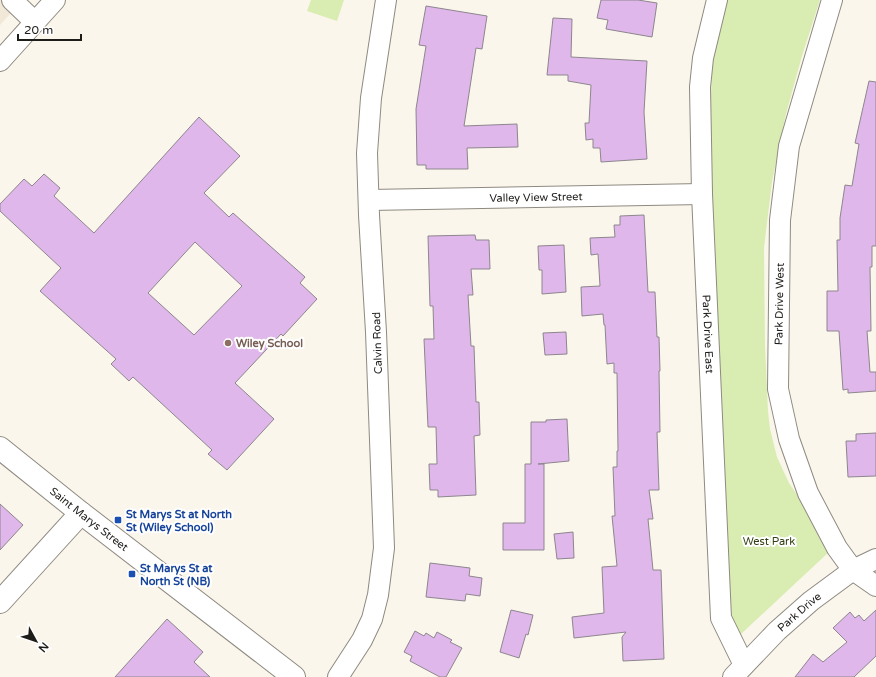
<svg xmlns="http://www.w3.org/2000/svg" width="876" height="677" viewBox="0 0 876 677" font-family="'Varela Round',sans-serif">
<rect width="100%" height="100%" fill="#fbf6eb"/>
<polygon fill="#f1e8d7" points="0,0 23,0 0,25"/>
<g fill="#d9edb3">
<polygon points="311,0 344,0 337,21 307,11"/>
<polygon points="725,0 820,0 802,56 786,114 772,182 764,248 765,345 768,411 770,429 777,457 789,483 809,512 829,552 740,635 730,634 711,217 710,123 712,69 716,37"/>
</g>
<g fill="#dfb7ea" stroke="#8d868e" fill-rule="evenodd">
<polygon points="601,0 638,0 657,3 652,37 606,29 608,20 597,18"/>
<polygon points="426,6 487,16 482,49 476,48 464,126 517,124 518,147 467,148 468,169 426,169 426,165 417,165 416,109 426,46 419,45"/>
<polygon points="553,18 572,19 571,57 647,61 644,112 647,159 601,162 600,148 593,148 593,139 586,140 585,123 589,123 591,85 568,81 568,75 547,75"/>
<polygon points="869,81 876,82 876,246 872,246 872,267 870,267 871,331 867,331 870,372 876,372 876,391 848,393 848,389 843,390 839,331 827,331 827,291 838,291 837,240 840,240 840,218 845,185 852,186 859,144 855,143"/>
<path d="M199,117L240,156L204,193L229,217L233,213L305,277L300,283L317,299L283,336L281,334L235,383L274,419L227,470L208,454L212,450L133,377L129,381L111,364L116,359L40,291L61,268L0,211V204L24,179L32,186L44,174L60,188L54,196L94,233ZM195,242L242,286L194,335L148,293Z"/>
<polygon points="644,215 648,292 655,292 657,337 659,337 660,371 659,371 660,432 657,432 659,490 649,490 653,519 648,519 653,570 661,570 664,659 623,661 622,637 626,632 574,638 572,617 604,613 602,567 617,566 612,516 615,516 613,467 617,467 617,451 618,451 617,373 614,373 614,363 607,364 605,325 604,325 603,314 582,316 581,287 600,286 598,254 591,255 590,238 615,237 614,225 620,225 620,216"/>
<polygon points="475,235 476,240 489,240 490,269 471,269 473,295 468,295 471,346 474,346 476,402 479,402 480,435 474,436 476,495 438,497 438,490 430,490 429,464 437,464 436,427 428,427 424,339 434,339 433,306 430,306 428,236"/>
<polygon points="564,245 566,292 542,294 542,270 539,270 538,246"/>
<polygon points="566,332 567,354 545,355 543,333"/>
<polygon points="567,419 569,461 538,464 544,464 544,550 503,550 503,523 525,523 525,464 531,464 531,422 546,422 546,420"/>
<polygon points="876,433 876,476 848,477 846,441 856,441 856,434"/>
<polygon points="0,504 23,525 0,550"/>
<polygon points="573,532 574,558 557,559 554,534"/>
<polygon points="430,563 470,568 469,576 482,578 480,596 466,594 465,601 426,597"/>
<polygon points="511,610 533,615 528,635 526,634 519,658 500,652"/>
<polygon points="876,610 876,656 854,677 795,677 813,654 823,662 847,642 833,628 850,612 855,618 859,615 864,621"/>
<polygon points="167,619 203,652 194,662 210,677 115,677"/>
<polygon points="415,631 424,636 426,633 434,638 437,632 452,640 450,642 462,648 446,677 440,677 410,661 412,656 404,652"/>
</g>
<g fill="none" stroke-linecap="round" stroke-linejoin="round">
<defs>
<g id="street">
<polyline points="12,0 35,22"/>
<path id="s1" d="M717,0L703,58L700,87L702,194L721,618L744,665"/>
<polyline points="832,0 789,146 780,220 778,389 789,439 808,493 837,548 853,570 876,586"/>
<polyline points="0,61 55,0"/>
<path id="s2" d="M369,200L702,194"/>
<polyline points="338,677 362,640 372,619 378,595 384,548 376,332 369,215 367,153 371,98 386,0"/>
<path id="s3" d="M733,677L777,631L811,601L853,570L876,559"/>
</g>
<g id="secondary">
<path id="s4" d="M0,448L81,513L294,677"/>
<polyline points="0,602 81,513"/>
</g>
</defs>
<use href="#street" stroke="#8f8a81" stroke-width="22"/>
<use href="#secondary" stroke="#8f8a81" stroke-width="24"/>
<use href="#street" stroke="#fff" stroke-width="20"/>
<use href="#secondary" stroke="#fff" stroke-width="22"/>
</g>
<circle fill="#8d6e63" stroke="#fff" stroke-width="1.5" cx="228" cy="343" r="4"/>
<g fill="#1a4fb4" stroke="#fff" stroke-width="1.5">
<rect x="114" y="516" width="8" height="8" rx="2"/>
<rect x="128" y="570" width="8" height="8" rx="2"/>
</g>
<g text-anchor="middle" stroke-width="4" stroke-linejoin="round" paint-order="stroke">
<g font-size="11" fill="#1e1c19" stroke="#fff">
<text dy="4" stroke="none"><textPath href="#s2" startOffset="167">Valley View Street</textPath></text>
<text transform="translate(779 304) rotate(-89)" y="4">Park Drive West</text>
<text dy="4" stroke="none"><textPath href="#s1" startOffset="336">Park Drive East</textPath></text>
<text transform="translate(377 343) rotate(-92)" y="4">Calvin Road</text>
<text dy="4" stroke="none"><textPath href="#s4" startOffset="114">Saint Marys Street</textPath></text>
<text dy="4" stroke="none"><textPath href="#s3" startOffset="93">Park Drive</textPath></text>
</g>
<g font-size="11" font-weight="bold" fill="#785e54" stroke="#fff" text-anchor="start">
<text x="236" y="347">Wiley School</text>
</g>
<g font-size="11" font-weight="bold" fill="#164399" stroke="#fff" text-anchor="start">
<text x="126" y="518">St Marys St at North<tspan x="126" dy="13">St (Wiley School)</tspan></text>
<text x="140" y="572">St Marys St at<tspan x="140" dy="13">North St (NB)</tspan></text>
</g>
<g font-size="11" fill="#313e12" stroke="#fff">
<text x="769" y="545">West Park</text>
</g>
</g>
<g transform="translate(36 641) rotate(130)" stroke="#ffffff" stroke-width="3" paint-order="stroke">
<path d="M0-3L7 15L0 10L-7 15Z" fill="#1e1c19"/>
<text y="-6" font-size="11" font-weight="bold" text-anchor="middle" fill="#1e1c19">N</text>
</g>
<path d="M18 34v6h63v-6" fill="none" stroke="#1e1c19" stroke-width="2"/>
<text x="24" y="34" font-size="12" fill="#1e1c19" stroke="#ffffff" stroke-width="3" paint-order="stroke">20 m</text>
</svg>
